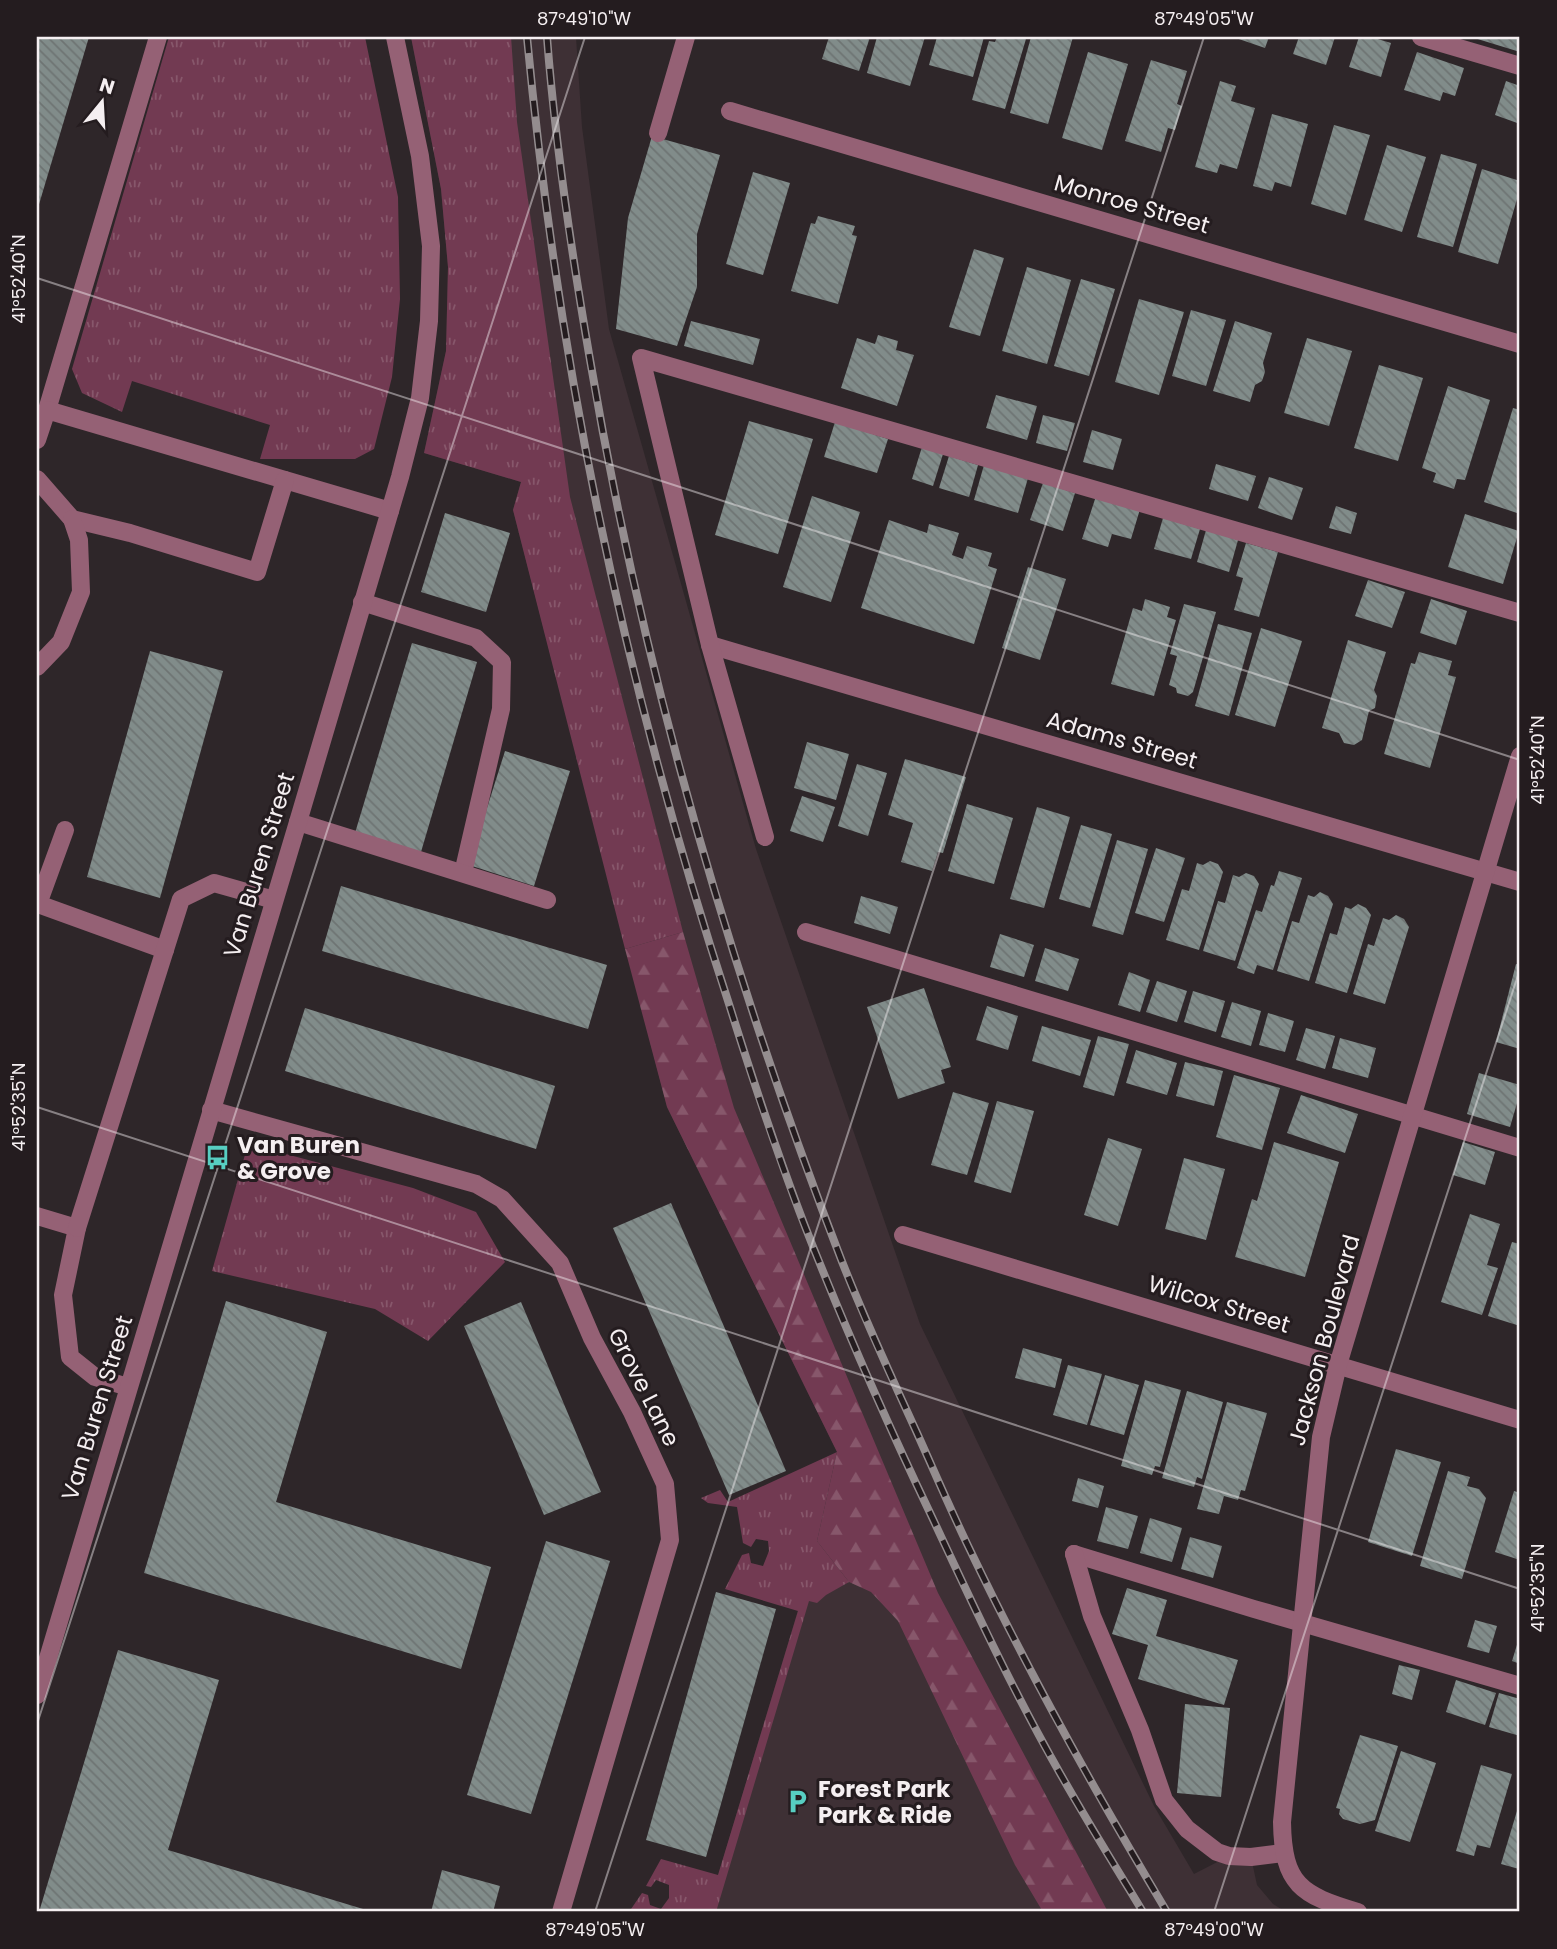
<svg xmlns="http://www.w3.org/2000/svg" width="1557" height="1949" viewBox="0 0 1557 1949" font-family="Poppins,sans-serif">
<defs>
<pattern id="grass-tufts" width="24" height="20" patternUnits="userSpaceOnUse" patternTransform="scale(1.75)"><rect width="24" height="20" fill="#723a52"/><path d="M3 7l-1-3M5 7V3M7 7l1-3M15 17l-1-3M17 17v-4M19 17l1-3" fill="none" stroke="#87576b"/></pattern>
<pattern id="forest-firs" width="22" height="20" patternUnits="userSpaceOnUse" patternTransform="scale(1.75)"><rect width="22" height="20" fill="#723a52"/><path d="M5 1l3.5 6h-7zM16 11l3.5 6h-7z" fill="#87576b"/></pattern>
<pattern id="building-back-hatch" width="6" height="6" patternUnits="userSpaceOnUse" patternTransform="scale(1.75)"><rect width="6" height="6" fill="#818c8a"/><path d="M-1 5l2 2M0 0l6 6M5-1l2 2" fill="none" stroke="#6e7473"/></pattern>
</defs>
<rect width="100%" height="100%" fill="#2e2629"/>
<polygon fill="#3e3035" points="411,37 576,37 582,127 609,329 756,849 920,1324 1154,1806 1194,1874 1229,1856 1251,1857 1257,1885 1273,1904 1286,1912 707,1912 798,1610 837,1452 667,1107 513,510 521,482 424,453 446,351 448,267 441,189"/>
<g fill="url(#grass-tufts)">
<polygon points="169,37 365,37 398,197 400,299 392,377 374,449 355,459 260,459 270,425 132,381 122,412 82,393 72,369"/>
<polygon points="411,37 511,37 517,122 570,497 683,932 625,949 513,510 521,482 424,453 446,351 448,267 441,189"/>
<polygon points="248,1144 413,1188 476,1212 505,1262 428,1341 375,1309 212,1271"/>
<polygon points="837,1452 817,1541 849,1582 826,1595 817,1603 809,1601 716,1912 629,1912 642,1893 648,1895 650,1905 661,1909 669,1898 669,1885 656,1880 651,1887 646,1886 661,1859 718,1875 798,1611 725,1589 742,1555 749,1553 751,1563 763,1566 769,1551 768,1541 756,1539 751,1547 743,1543 737,1507 708,1503 701,1498 720,1490 728,1502"/>
</g>
<polygon fill="url(#forest-firs)" points="683,932 734,1108 938,1593 1108,1912 1043,1912 1015,1865 898,1621 871,1592 849,1582 817,1541 837,1452 667,1107 625,949"/>
<g fill="url(#building-back-hatch)">
<polygon points="37,37 89,37 37,211"/>
<polygon points="829,37 870,37 859,71 822,59"/>
<polygon points="877,37 925,37 910,86 867,73"/>
<polygon points="937,37 984,37 973,77 929,65"/>
<polygon points="997,37 1026,39 1005,109 972,100 989,41 995,42"/>
<polygon points="1031,37 1073,37 1048,124 1010,113"/>
<polygon points="1233,37 1269,37 1265,48"/>
<polygon points="1299,37 1335,37 1326,65 1293,54"/>
<polygon points="1359,37 1371,37 1391,43 1381,77 1349,67"/>
<polygon points="1471,37 1520,37 1520,52"/>
<polygon points="1088,52 1128,64 1102,150 1062,138"/>
<polygon points="1417,52 1464,68 1455,96 1443,92 1440,101 1404,90"/>
<polygon points="1151,60 1187,71 1177,104 1182,106 1175,130 1168,128 1161,152 1125,141"/>
<polygon points="1220,81 1236,86 1231,101 1255,108 1237,169 1220,164 1217,173 1195,167"/>
<polygon points="1506,81 1520,86 1520,124 1495,115"/>
<polygon points="1272,114 1308,124 1291,187 1275,182 1272,191 1253,186"/>
<polygon points="1334,125 1370,135 1346,215 1311,204"/>
<polygon points="652,136 720,155 697,234 697,287 677,346 616,329 628,218"/>
<polygon points="1387,145 1426,157 1402,232 1364,220"/>
<polygon points="1441,154 1477,164 1453,247 1417,237"/>
<polygon points="1482,169 1520,181 1520,189 1498,264 1458,252"/>
<polygon points="753,172 790,183 763,275 726,264"/>
<polygon points="818,216 855,226 852,235 857,236 838,304 791,291 811,223 815,224"/>
<polygon points="974,249 1004,258 980,336 949,327"/>
<polygon points="1027,267 1071,280 1047,364 1002,351"/>
<polygon points="1081,279 1115,289 1089,376 1054,366"/>
<polygon points="1139,299 1184,312 1159,395 1115,382"/>
<polygon points="1191,310 1226,320 1206,386 1172,376"/>
<polygon points="691,321 760,339 753,365 684,346"/>
<polygon points="1235,321 1272,333 1263,363 1265,372 1262,381 1255,385 1250,402 1213,391"/>
<polygon points="878,335 898,341 896,350 914,355 897,406 841,388 857,338 875,344"/>
<polygon points="1307,338 1352,351 1329,426 1284,413"/>
<polygon points="1379,365 1423,378 1398,461 1354,448"/>
<polygon points="1448,386 1490,400 1465,480 1457,479 1454,489 1433,482 1436,473 1422,468"/>
<polygon points="996,395 1037,406 1027,440 986,428"/>
<polygon points="1513,408 1520,410 1520,514 1484,502"/>
<polygon points="1043,415 1075,423 1067,451 1036,443"/>
<polygon points="749,421 813,439 778,554 715,535"/>
<polygon points="835,422 888,439 877,473 824,457"/>
<polygon points="1092,430 1122,439 1113,470 1083,462"/>
<polygon points="922,447 943,454 933,486 912,479"/>
<polygon points="949,456 978,465 969,497 939,488"/>
<polygon points="1216,464 1256,476 1248,501 1209,489"/>
<polygon points="984,465 1028,478 1018,513 974,500"/>
<polygon points="1269,477 1303,488 1292,520 1258,508"/>
<polygon points="1043,483 1075,493 1063,531 1030,520"/>
<polygon points="1097,493 1141,506 1131,539 1112,534 1108,547 1082,539"/>
<polygon points="812,496 860,512 831,602 783,587"/>
<polygon points="1336,506 1357,513 1351,534 1329,528"/>
<polygon points="445,513 510,533 486,612 421,592"/>
<polygon points="1465,514 1519,531 1503,584 1448,567"/>
<polygon points="1163,518 1200,529 1191,559 1154,549"/>
<polygon points="889,520 927,533 929,524 959,533 952,555 963,559 967,546 992,553 988,566 997,569 974,644 861,608"/>
<polygon points="1206,530 1238,540 1229,572 1197,562"/>
<polygon points="1246,543 1278,552 1259,617 1234,610 1243,578 1236,576"/>
<polygon points="1028,567 1066,579 1040,660 1002,648"/>
<polygon points="1368,580 1405,592 1392,628 1355,616"/>
<polygon points="1145,599 1170,607 1167,617 1176,620 1154,696 1111,684 1133,608 1142,611"/>
<polygon points="1431,599 1467,611 1456,645 1420,633"/>
<polygon points="1184,604 1216,612 1193,692 1188,696 1177,693 1176,688 1169,685 1177,656 1170,654"/>
<polygon points="1218,624 1252,633 1229,716 1195,706"/>
<polygon points="1261,628 1302,641 1275,727 1235,715"/>
<polygon points="1348,640 1386,652 1374,690 1377,696 1375,708 1369,711 1362,740 1354,745 1344,743 1339,733 1322,728"/>
<polygon points="412,643 477,662 421,852 355,833"/>
<polygon points="150,651 223,671 160,898 87,877"/>
<polygon points="1419,652 1452,661 1448,675 1456,677 1430,768 1384,754 1411,663 1415,664"/>
<polygon points="807,742 849,754 836,800 794,788"/>
<polygon points="505,751 570,771 534,886 469,865"/>
<polygon points="905,759 966,777 943,853 938,852 932,871 901,862 913,823 888,815"/>
<polygon points="857,764 887,773 868,836 838,826"/>
<polygon points="802,796 835,807 823,842 790,831"/>
<polygon points="967,804 1013,818 994,884 948,871"/>
<polygon points="1037,807 1070,817 1044,908 1010,899"/>
<polygon points="1081,825 1112,834 1090,908 1059,899"/>
<polygon points="1117,840 1148,849 1123,935 1092,926"/>
<polygon points="1156,848 1185,858 1164,922 1135,913"/>
<polygon points="1210,861 1218,864 1223,872 1199,950 1166,940 1182,889 1189,891 1197,863 1203,865"/>
<polygon points="1279,871 1302,878 1273,970 1257,965 1254,974 1237,968 1256,910 1262,912 1271,885 1274,886"/>
<polygon points="1246,873 1254,876 1259,884 1235,961 1203,951 1218,901 1225,903 1233,875 1239,877"/>
<polygon points="341,886 607,965 588,1029 322,951"/>
<polygon points="1320,892 1328,896 1333,904 1309,981 1277,971 1292,921 1299,923 1308,895 1314,897"/>
<polygon points="861,896 898,907 890,934 854,923"/>
<polygon points="1358,904 1366,908 1371,915 1347,993 1315,983 1330,933 1337,935 1345,907 1351,909"/>
<polygon points="1396,915 1404,919 1409,927 1385,1004 1353,994 1368,944 1374,946 1383,918 1389,920"/>
<polygon points="1000,934 1034,945 1024,977 990,967"/>
<polygon points="1045,948 1079,959 1068,991 1035,981"/>
<polygon points="1516,964 1520,965 1520,1049 1496,1042"/>
<polygon points="1129,972 1150,980 1140,1012 1118,1005"/>
<polygon points="1157,981 1187,991 1177,1022 1146,1012"/>
<polygon points="924,988 951,1067 941,1070 945,1083 898,1099 867,1007"/>
<polygon points="1193,991 1225,1001 1216,1032 1184,1022"/>
<polygon points="1232,1002 1261,1011 1251,1046 1221,1037"/>
<polygon points="987,1006 1018,1016 1008,1050 976,1040"/>
<polygon points="305,1008 555,1086 536,1149 285,1071"/>
<polygon points="1268,1013 1294,1021 1285,1052 1259,1045"/>
<polygon points="1042,1026 1091,1040 1080,1076 1032,1061"/>
<polygon points="1306,1028 1335,1036 1325,1069 1296,1060"/>
<polygon points="1098,1036 1129,1044 1114,1096 1083,1087"/>
<polygon points="1340,1038 1376,1048 1368,1078 1332,1068"/>
<polygon points="1136,1050 1177,1063 1167,1095 1126,1083"/>
<polygon points="1185,1062 1223,1071 1214,1106 1176,1096"/>
<polygon points="1479,1073 1520,1085 1520,1093 1510,1127 1467,1114"/>
<polygon points="1234,1075 1280,1088 1262,1150 1216,1137"/>
<polygon points="953,1092 989,1103 967,1175 931,1165"/>
<polygon points="1301,1095 1358,1114 1345,1153 1287,1133"/>
<polygon points="997,1101 1034,1111 1011,1193 974,1182"/>
<polygon points="1108,1138 1142,1149 1118,1226 1084,1215"/>
<polygon points="1274,1142 1339,1162 1305,1277 1235,1257 1252,1199 1257,1201"/>
<polygon points="1463,1142 1495,1152 1485,1185 1453,1175"/>
<polygon points="1184,1158 1225,1169 1206,1240 1165,1229"/>
<polygon points="671,1203 786,1471 729,1495 613,1228"/>
<polygon points="1470,1214 1500,1224 1487,1265 1498,1268 1482,1315 1441,1302"/>
<polygon points="1512,1242 1520,1244 1520,1326 1488,1316"/>
<polygon points="226,1301 327,1332 276,1502 491,1567 461,1669 144,1573"/>
<polygon points="521,1302 601,1492 544,1515 464,1326"/>
<polygon points="1023,1348 1062,1359 1055,1388 1015,1378"/>
<polygon points="1068,1365 1102,1374 1087,1425 1053,1415"/>
<polygon points="1105,1375 1139,1385 1124,1435 1090,1425"/>
<polygon points="1145,1380 1181,1390 1160,1467 1155,1466 1152,1475 1121,1466"/>
<polygon points="1187,1391 1223,1402 1202,1479 1197,1477 1194,1487 1162,1478"/>
<polygon points="1227,1402 1267,1413 1245,1491 1241,1490 1238,1500 1224,1496 1219,1514 1197,1509"/>
<polygon points="1396,1449 1441,1462 1412,1556 1368,1542"/>
<polygon points="1448,1471 1470,1477 1467,1486 1479,1489 1486,1498 1462,1579 1420,1566"/>
<polygon points="1078,1478 1104,1486 1098,1508 1072,1501"/>
<polygon points="1514,1491 1520,1493 1520,1560 1495,1552"/>
<polygon points="1106,1507 1138,1516 1128,1549 1097,1541"/>
<polygon points="1150,1518 1182,1528 1172,1562 1140,1553"/>
<polygon points="1190,1537 1222,1546 1213,1578 1181,1569"/>
<polygon points="546,1541 610,1561 531,1814 467,1795"/>
<polygon points="1127,1588 1167,1600 1156,1636 1238,1660 1224,1705 1138,1679 1148,1645 1112,1634"/>
<polygon points="716,1592 776,1609 706,1857 646,1840"/>
<polygon points="1475,1620 1497,1626 1489,1653 1467,1647"/>
<polygon points="1520,1635 1520,1664 1512,1661"/>
<polygon points="118,1650 219,1680 168,1850 373,1912 39,1912"/>
<polygon points="1399,1665 1420,1670 1412,1700 1392,1694"/>
<polygon points="1456,1680 1496,1693 1485,1725 1446,1712"/>
<polygon points="1499,1693 1520,1699 1520,1736 1489,1727"/>
<polygon points="1185,1704 1230,1708 1221,1797 1177,1793"/>
<polygon points="1360,1735 1398,1746 1375,1820 1360,1824 1343,1819 1339,1814 1340,1809 1336,1808"/>
<polygon points="1401,1751 1436,1763 1410,1842 1375,1831"/>
<polygon points="1481,1765 1512,1774 1490,1848 1477,1845 1474,1856 1456,1851"/>
<polygon points="1520,1801 1520,1866 1519,1869 1501,1864"/>
<polygon points="442,1870 500,1886 493,1912 431,1912"/>
</g>
<g fill="none" stroke-linecap="round" stroke-linejoin="round">
<g stroke="#956175" stroke-width="18">
<polyline points="1421,37 1520,66"/>
<polyline points="730,111 1520,344"/>
<polyline points="658,133 686,37"/>
<polyline points="47,410 158,37"/>
<polyline points="37,440 47,410 390,511"/>
<polyline points="37,479 72,519 130,533 257,572 285,480"/>
<polyline points="362,602 476,638 502,662 501,709 463,873"/>
<polyline points="710,645 1520,882"/>
<polyline points="37,667 61,642 81,592 79,540 72,519"/>
<polyline points="298,822 547,900"/>
<polyline points="65,830 38,904 165,950"/>
<polyline points="765,837 710,645 641,358 1520,613"/>
<polyline points="806,932 1520,1148"/>
<polyline points="211,1110 476,1184 502,1199 560,1263 592,1338 632,1412 665,1484 670,1540 561,1912"/>
<polyline points="37,1216 77,1228 63,1295 70,1357 95,1377 128,1387"/>
<polyline points="77,1228 181,899 214,883 274,900"/>
<polyline points="903,1235 1520,1420"/>
<polyline points="1074,1554 1254,1609 1520,1686"/>
<polyline points="1074,1554 1092,1616 1140,1730 1164,1800 1187,1829 1217,1852 1229,1856 1251,1857 1283,1853"/>
<polyline points="37,1695 298,822 400,477 420,398 429,321 431,246 420,156 395,37"/>
<path d="M1358,1912C1301,1895 1283,1885 1282,1822L1321,1437L1338,1365L1520,756"/>
</g>
<defs>
<g id="rail">
<path d="M527,37C558,366 626,690 729,1004C756,1090 784,1176 818,1259C853,1346 891,1431 931,1515C972,1603 1013,1691 1061,1775C1087,1821 1115,1866 1143,1912"/>
<path d="M547,37C555,143 571,249 589,354C641,663 728,967 841,1259C864,1318 891,1376 917,1433C935,1473 952,1513 971,1552C1030,1675 1097,1795 1167,1912"/>
</g>
</defs>
<use href="#rail" stroke="#948d8f" stroke-width="8"/>
<use href="#rail" stroke="#241c1f" stroke-width="5" stroke-dasharray="16" stroke-linecap="butt"/>
</g>
<path fill="none" stroke="#f5eff1" stroke-width="2" stroke-opacity="0.45" d="M37,278L1520,760M37,1107L1520,1589M37,1724L585,37M595,1912L1204,37M1214,1912L1520,969"/>
<defs>
<symbol id="bus-bare" viewBox="-9 -9 18 18"><path d="M-5-6H5V4H4V6H2V4H-2V6H-4V4H-5ZM-3.5-4V0h7V-4ZM-3.5 1.2v1.5H-2V1.2ZM2 1.2v1.5H3.5V1.2Z" fill="#57cec2" stroke="#241c1f" stroke-width="2.5" paint-order="stroke"/></symbol>
<symbol id="parking-bare" viewBox="-9 -9 18 18"><path d="M-3.5-5.5H1a3.5 3.5 0 0 1 0 7H-1V5.5H-3.5ZM-1-3.4V-.6H.8a1.4 1.4 0 0 0 0-2.8Z" fill="#57cec2" stroke="#241c1f" stroke-width="2.5" paint-order="stroke"/></symbol>
</defs>
<g fill-rule="evenodd">
<use href="#bus-bare" x="200" y="1140" width="35" height="35"/>
<use href="#parking-bare" x="780" y="1784" width="35" height="35"/>
</g>
<g text-anchor="middle" stroke-width="6" stroke-linejoin="round" paint-order="stroke">
<g font-size="23" fill="#f5eff1" stroke="#241c1f">
<text transform="translate(1132 204) rotate(16)" y="8">Monroe Street</text>
<text transform="translate(1122 740) rotate(16)" y="8">Adams Street</text>
<text transform="translate(259 865) rotate(-73)" y="8">Van Buren Street</text>
<text transform="translate(1219 1304) rotate(17)" y="8">Wilcox Street</text>
<text transform="translate(1324 1340) rotate(-75)" y="8">Jackson Boulevard</text>
<text transform="translate(644 1387) rotate(63)" y="8">Grove Lane</text>
<text transform="translate(97 1408) rotate(-73)" y="8">Van Buren Street</text>
</g>
<g font-size="23" font-weight="bold" fill="#f5eff1" stroke="#241c1f" text-anchor="start">
<text x="237" y="1153">Van Buren<tspan x="237" dy="26">&amp; Grove</tspan></text>
<text x="818" y="1797">Forest Park<tspan x="818" dy="26">Park &amp; Ride</tspan></text>
</g>
</g>
<rect width="1557" height="1949" fill="none" stroke="#241c1f" stroke-width="77"/>
<g transform="translate(102 102) rotate(18)" stroke="#241c1f" stroke-width="5" paint-order="stroke">
<path d="M0-5L12 26L0 18L-12 26Z" fill="#f5eff1"/>
<text y="-10" font-size="19" font-weight="bold" text-anchor="middle" fill="#f5eff1">N</text>
</g>
<rect x="38" y="38" width="1480" height="1872" fill="none" stroke="#f5eff1" stroke-width="2.5"/>
<g font-size="18" text-anchor="middle" fill="#f5eff1">
<text x="584" y="25">87°49'10"W</text>
<text x="1204" y="25">87°49'05"W</text>
<text transform="translate(19 279) rotate(-90)" y="6">41°52'40"N</text>
<text transform="translate(1538 760) rotate(-90)" y="6">41°52'40"N</text>
<text transform="translate(19 1107) rotate(-90)" y="6">41°52'35"N</text>
<text transform="translate(1538 1588) rotate(-90)" y="6">41°52'35"N</text>
<text x="595" y="1936">87°49'05"W</text>
<text x="1214" y="1936">87°49'00"W</text>
</g>
</svg>
